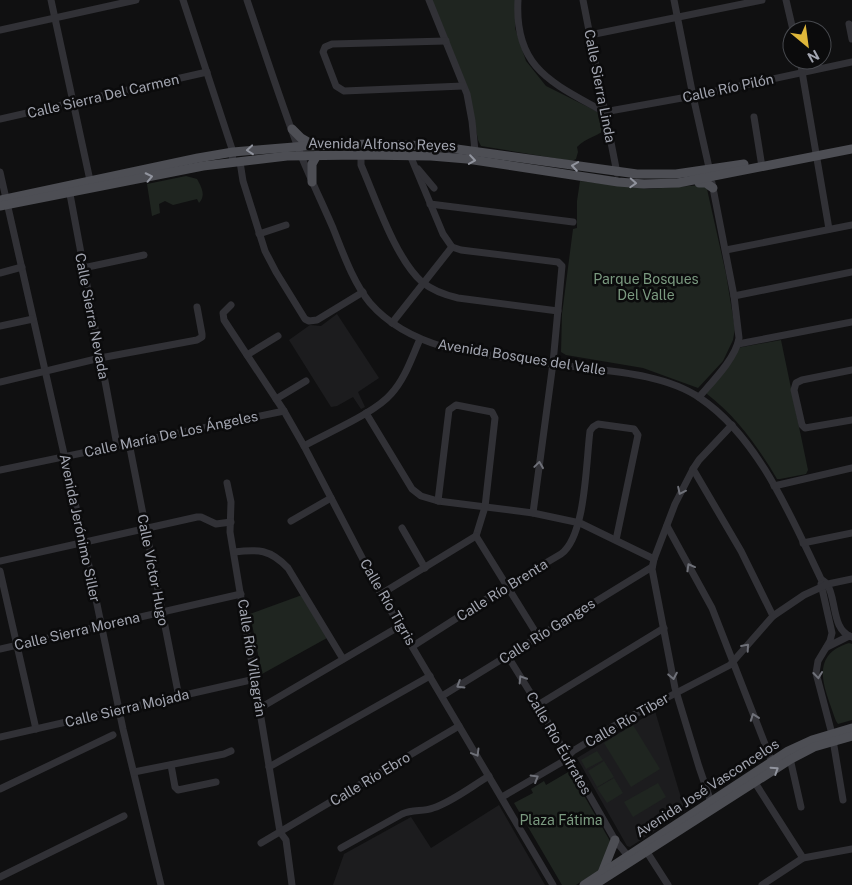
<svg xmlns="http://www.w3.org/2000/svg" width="852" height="885" viewBox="0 0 852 885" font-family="'Public Sans',sans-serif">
<rect width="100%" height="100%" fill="#101011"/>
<g fill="#1c1c1e">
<polygon points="337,314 379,378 358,392 365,407 361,409 353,397 337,406 331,407 289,340 310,325 321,326"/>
<polygon points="655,711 685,811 630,847 627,846 577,758"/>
<polygon points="499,805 545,885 333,885 344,854 411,817 431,848"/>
</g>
<g fill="#1f2520">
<path d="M431,0H516L515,28L526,61L546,86L604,115L608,127C600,136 586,137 577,147L578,152L576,159L572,161L481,146L478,140L470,98Z"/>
<path d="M186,176L197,179C202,188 206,196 199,203L197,199L173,205L165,201L159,204L160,213L152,216L147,184Z"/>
<polygon points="580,181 649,189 702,185 707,189 726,274 735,329 733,340 723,361 698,388 643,368 566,355 561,352 562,314 573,229 577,228 577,201"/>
<path d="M781,340L808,470L806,474L780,479H777C758,447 737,417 707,394L706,391L737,348Z"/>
<polygon points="302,595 327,638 262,674 250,614"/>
<path d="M849,643L852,644V720L838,724L836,721C826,690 807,656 849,643Z"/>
<polygon points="633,725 660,769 631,787 604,743"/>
<polygon points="597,751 603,760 586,769 581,760"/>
<polygon points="604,761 614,777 597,787 588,771"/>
<polygon points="570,771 610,841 601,869 576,885 562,885 514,803 533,793 531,789 544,781 546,785"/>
<polygon points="614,778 623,793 607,803 597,788"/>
<polygon points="658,783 666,797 633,817 624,802"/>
</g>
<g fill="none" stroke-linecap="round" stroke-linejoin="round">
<g stroke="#313136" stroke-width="7">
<polyline points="51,0 91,185"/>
<polyline points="183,0 233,152 232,163"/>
<path d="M247,0C265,53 282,106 302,158C312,182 323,205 333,228C343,253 353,282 370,303C389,325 417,339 444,347C490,357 537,361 583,368C621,372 668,376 700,398C759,438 791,517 821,579C823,581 826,582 827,584C837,599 831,630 852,637"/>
<polyline points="429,0 467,94 472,121 475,151"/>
<path d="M518,0C514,69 553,83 604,112L693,96L852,62"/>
<polyline points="583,0 617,173"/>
<polyline points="674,0 693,96 710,172"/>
<polyline points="786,0 793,30"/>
<polyline points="849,24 852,39"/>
<polyline points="0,30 136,0"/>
<polyline points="590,35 762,0"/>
<polyline points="446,41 332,44 325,47 323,52 336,86 344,91 463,86"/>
<polyline points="800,60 829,229"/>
<polyline points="754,117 762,167"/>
<polyline points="0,119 207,72"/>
<path d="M361,155V165C376,199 395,258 422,282C432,290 445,295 458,298L558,311"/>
<polyline points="410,155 443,234 452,247 461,250 558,262 562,266 553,363 533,513"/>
<polyline points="240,162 243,181 265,251 276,272 305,319 309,321 317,320 363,292"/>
<polyline points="418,169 434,188"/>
<polyline points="0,172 84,542 123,729 161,885"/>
<polyline points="69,189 117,445"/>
<polyline points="430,204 573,222"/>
<polyline points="259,234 286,225"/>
<polyline points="726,250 852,225"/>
<polyline points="83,268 144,255"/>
<polyline points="0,273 22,267"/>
<polyline points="734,296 852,272"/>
<polyline points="231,305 223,313 224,320 284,411 304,446 381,594 553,885"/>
<polyline points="392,323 452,247"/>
<polyline points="0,326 33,319"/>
<polyline points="738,344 852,322"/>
<polyline points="247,355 278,336"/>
<polyline points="852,370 802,380 796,383 794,390 802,425 805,428 852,420"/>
<polyline points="0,382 100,358 197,340 202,337 202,334 197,307"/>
<path d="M699,397C712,382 736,358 739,338L734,296L712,183"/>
<polyline points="276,399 306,381"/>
<polyline points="366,413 412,489 421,496 438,501 533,513 580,523 654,559"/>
<polyline points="129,443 179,697"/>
<path d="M304,446C327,433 375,413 391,394C405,379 412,357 420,339"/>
<polyline points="693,469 741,551 773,616"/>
<polyline points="0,470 284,411"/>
<polyline points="227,483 231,502 230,532 280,832"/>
<polyline points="774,486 852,468"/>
<polyline points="438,501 449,410 456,405 492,412 495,418 485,507 476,536"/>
<polyline points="291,521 331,498"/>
<polyline points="667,526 712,608 772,762"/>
<polyline points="402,528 425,568"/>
<polyline points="476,536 538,636"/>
<polyline points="803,543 852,533"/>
<path d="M234,552C258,549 270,549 288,568L343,659"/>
<polyline points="0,561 197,517 201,517 216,524 231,522"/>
<polyline points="0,571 36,729"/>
<polyline points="821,584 832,633 830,641 818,661 816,673 832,734 843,800"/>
<polyline points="381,594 476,536"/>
<path d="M413,646L507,586L561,554C586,536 586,461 590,431L593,427L598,424L634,429L638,435L616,540"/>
<polyline points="827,647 849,636"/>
<polyline points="0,649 241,594"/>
<polyline points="507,655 538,705 615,840 628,856"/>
<polyline points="442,696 652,567"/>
<polyline points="538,705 664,628"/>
<polyline points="260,708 400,626"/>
<polyline points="0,737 255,679"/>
<polyline points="789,754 801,807"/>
<polyline points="171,765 175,787 178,790 216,782"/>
<polyline points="269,767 430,676"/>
<polyline points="134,772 224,754 231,751"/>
<polyline points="752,778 803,858"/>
<polyline points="0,789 113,735"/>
<polyline points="502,797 562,762 573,751 622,721 730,665 773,616 804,595 828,584 852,579"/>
<polyline points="711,802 699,767 675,688 652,569 654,559 675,504 693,469 699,460 732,425"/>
<polyline points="280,832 286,840 292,885"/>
<polyline points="261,843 459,726"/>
<path d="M341,848L402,814C413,809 423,812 433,808C452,802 472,786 489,776"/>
<polyline points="645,849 668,885"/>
<polyline points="0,877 124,816"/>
<polyline points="762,885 803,858 852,849"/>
</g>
<g stroke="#4d4e54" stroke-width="9">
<polyline points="292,129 301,138 313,145"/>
<polyline points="312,182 312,164 317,155"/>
<polyline points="699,183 706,183 713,188"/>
<polyline points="0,200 198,158 233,152 306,146 371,144 435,146 637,174 676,174 744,164"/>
<polyline points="0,206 203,166 287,156 361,155 431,156 467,159 618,182 644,184 678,183 852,149"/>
<polyline points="602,873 615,840"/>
<polyline points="584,885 788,751 812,740 852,728"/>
<polyline points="594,885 791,759 814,747 852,736"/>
</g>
</g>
<defs><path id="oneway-chevron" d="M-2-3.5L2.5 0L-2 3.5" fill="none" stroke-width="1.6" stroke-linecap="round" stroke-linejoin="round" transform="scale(1.25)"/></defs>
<g stroke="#91949e">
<use href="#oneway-chevron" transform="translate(250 150) rotate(175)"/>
<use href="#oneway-chevron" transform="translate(472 160) rotate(8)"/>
<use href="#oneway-chevron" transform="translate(575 166) rotate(-171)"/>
<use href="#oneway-chevron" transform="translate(149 177) rotate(-12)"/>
<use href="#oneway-chevron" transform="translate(633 183) rotate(3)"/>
<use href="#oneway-chevron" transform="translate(775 770) rotate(-33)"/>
</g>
<g stroke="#6f7179">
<use href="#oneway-chevron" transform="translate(539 465) rotate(-82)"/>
<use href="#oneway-chevron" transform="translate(681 491) rotate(116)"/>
<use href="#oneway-chevron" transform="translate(690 567) rotate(-119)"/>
<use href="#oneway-chevron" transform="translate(746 647) rotate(-49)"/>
<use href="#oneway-chevron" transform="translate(818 675) rotate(84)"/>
<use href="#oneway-chevron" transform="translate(673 676) rotate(79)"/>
<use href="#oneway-chevron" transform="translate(522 679) rotate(-122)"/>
<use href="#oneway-chevron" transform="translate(460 685) rotate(148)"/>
<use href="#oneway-chevron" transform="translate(754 717) rotate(-110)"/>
<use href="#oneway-chevron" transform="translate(476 753) rotate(59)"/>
<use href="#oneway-chevron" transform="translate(535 778) rotate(-31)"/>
</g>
<g text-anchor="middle" stroke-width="5" stroke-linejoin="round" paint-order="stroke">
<g font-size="14" fill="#a2a5b0" stroke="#0b0b0c">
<text transform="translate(600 86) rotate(79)" y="5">Calle Sierra Linda</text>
<text transform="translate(728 88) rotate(-12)" y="5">Calle Río Pilón</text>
<text transform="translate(103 96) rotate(-13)" y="5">Calle Sierra Del Carmen</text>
<text transform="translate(382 144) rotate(1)" y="5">Avenida Alfonso Reyes</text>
<text transform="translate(92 316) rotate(79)" y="5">Calle Sierra Nevada</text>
<text transform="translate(522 357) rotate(9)" y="5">Avenida Bosques del Valle</text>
<text transform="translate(171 434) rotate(-12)" y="5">Calle María De Los Ángeles</text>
<text transform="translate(80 528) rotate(78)" y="5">Avenida Jerónimo Siller</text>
<text transform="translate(153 570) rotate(79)" y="5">Calle Víctor Hugo</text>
<text transform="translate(502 590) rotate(-32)" y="5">Calle Río Brenta</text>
<text transform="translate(388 602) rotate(60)" y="5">Calle Río Tigris</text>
<text transform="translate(77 631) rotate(-13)" y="5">Calle Sierra Morena</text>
<text transform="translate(547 631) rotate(-32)" y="5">Calle Río Ganges</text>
<text transform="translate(252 658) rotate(81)" y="5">Calle Río Villagrán</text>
<text transform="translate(127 708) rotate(-13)" y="5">Calle Sierra Mojada</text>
<text transform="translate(627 720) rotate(-30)" y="5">Calle Río Tiber</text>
<text transform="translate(559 743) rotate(60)" y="5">Calle Río Éufrates</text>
<text transform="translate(370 779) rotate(-31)" y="5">Calle Río Ebro</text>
<text transform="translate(707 788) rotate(-33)" y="5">Avenida José Vasconcelos</text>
</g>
<g font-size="14" fill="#7b9a80" stroke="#0b0b0c">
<text x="646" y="284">Parque Bosques<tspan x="646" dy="16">Del Valle</tspan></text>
<text x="561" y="825">Plaza Fátima</text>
</g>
</g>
<g transform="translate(807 45) rotate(151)"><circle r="24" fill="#0b0b0c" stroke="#47494e"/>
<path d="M0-4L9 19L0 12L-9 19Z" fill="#dfb73a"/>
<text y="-8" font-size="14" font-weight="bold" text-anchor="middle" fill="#a2a5b0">N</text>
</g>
</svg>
